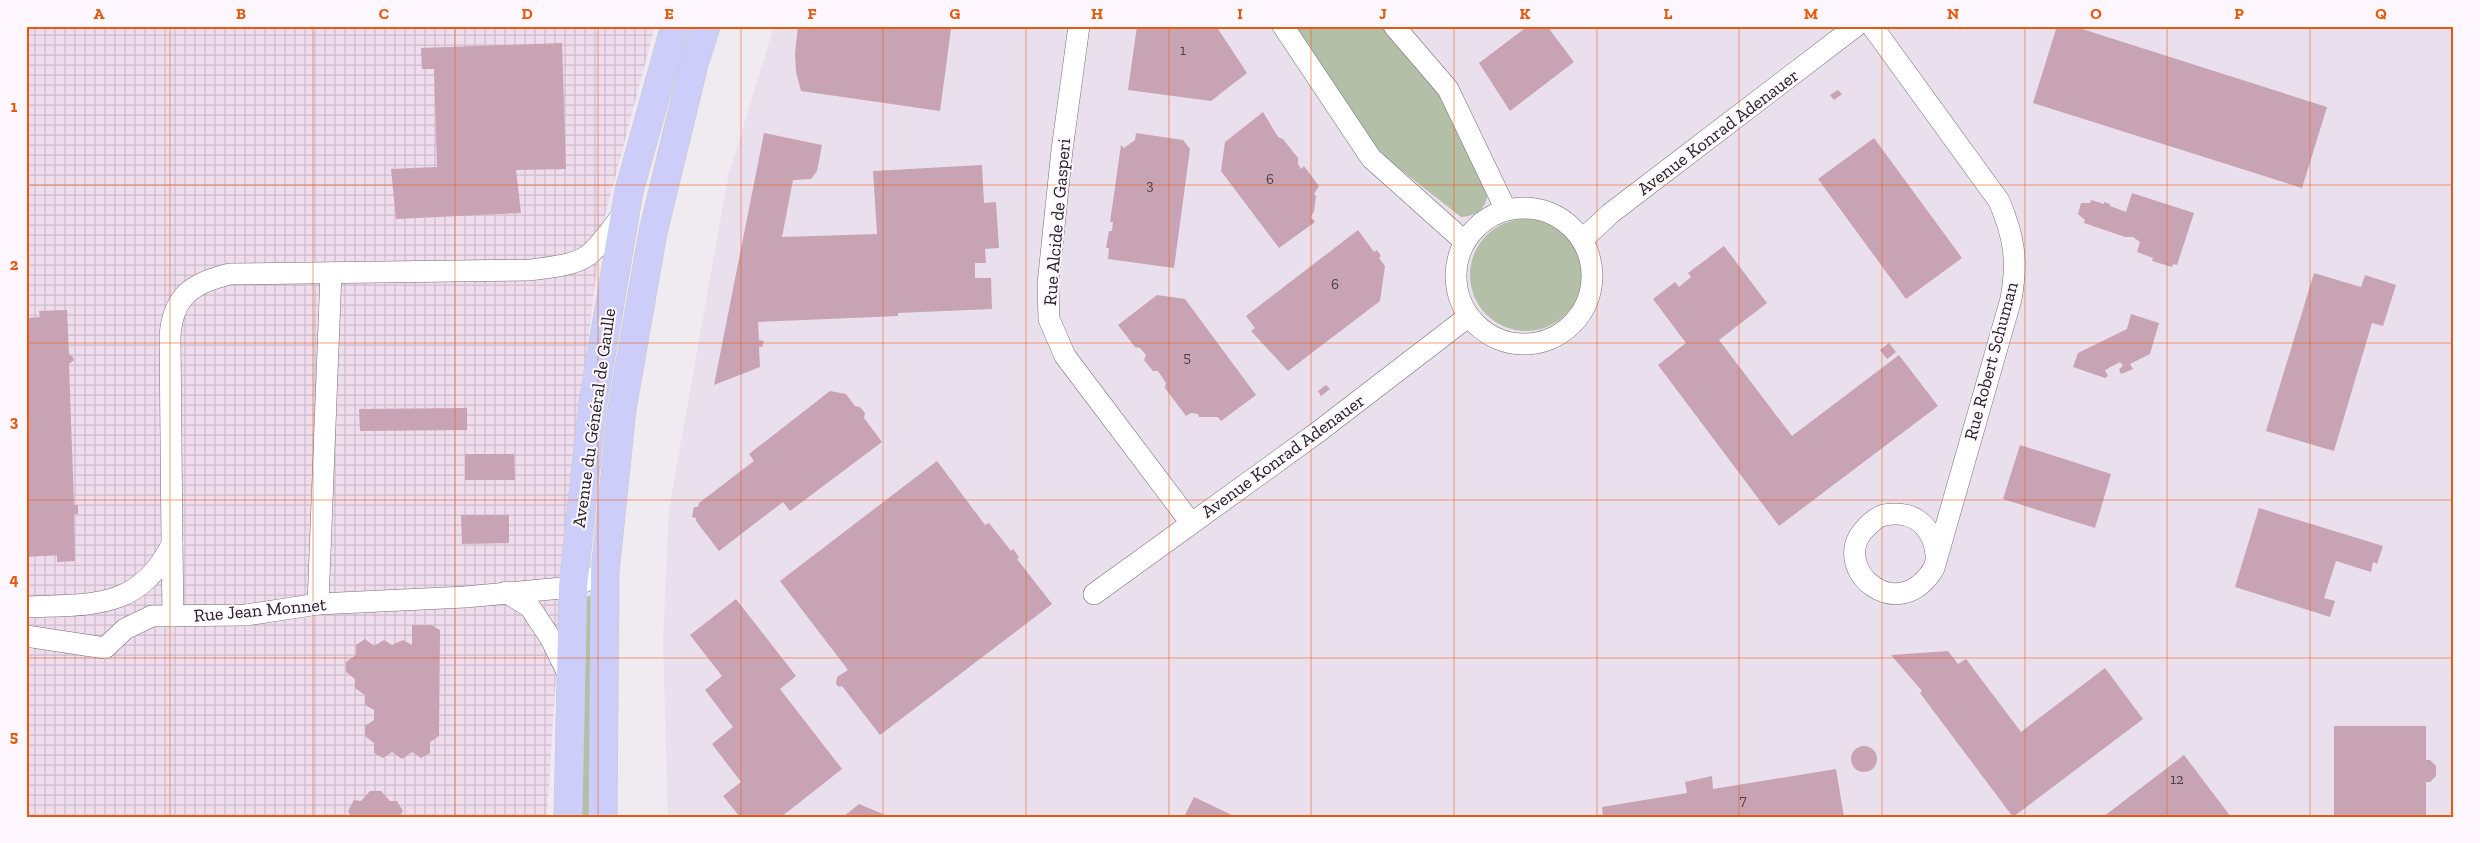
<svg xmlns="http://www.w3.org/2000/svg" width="2480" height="843" viewBox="0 0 2480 843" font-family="'Zilla Slab',serif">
<defs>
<pattern id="industrial-grid" width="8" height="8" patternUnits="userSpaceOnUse" patternTransform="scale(1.25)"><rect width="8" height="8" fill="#efdced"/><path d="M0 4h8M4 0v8" fill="none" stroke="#cdbccb"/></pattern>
</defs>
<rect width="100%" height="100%" fill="#f0eaf1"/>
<polygon fill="#eadfed" points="774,26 2454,26 2454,817 668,817 663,642 669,510 728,177"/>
<polygon fill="url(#industrial-grid)" points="26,26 655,26 601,231 563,562 547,817 26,817"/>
<g fill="#b3bfa6">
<path d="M1294,26H1383L1442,95L1488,191C1487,207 1478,216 1461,217L1391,162L1370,141Z"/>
<circle cx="1526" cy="275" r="56"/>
<polygon points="592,594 589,817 581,817 584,599"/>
</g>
<g fill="#c8a3b3">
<polygon points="798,26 932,26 951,29 940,111 801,91 796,72 795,53"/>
<polygon points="1137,26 1216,26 1247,73 1211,101 1128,90"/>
<polygon points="1528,26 1547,26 1574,62 1510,111 1479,63"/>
<polygon points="2057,26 2083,26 2082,29 2327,107 2302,188 2033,103"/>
<polygon points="562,43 566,169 516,170 521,213 396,219 391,169 437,167 434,69 422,69 421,48"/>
<polygon points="1838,90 1842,94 1834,100 1830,95"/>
<polygon points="1263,112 1278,137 1283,139 1298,158 1298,164 1301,169 1304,166 1319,186 1314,194 1316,196 1314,211 1311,217 1315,222 1279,248 1221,171 1225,142"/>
<polygon points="764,133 822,145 817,171 811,179 793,180 782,237 877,234 873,171 982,165 984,203 996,202 999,248 985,249 986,263 975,263 975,278 991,278 992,309 898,313 898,316 758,322 759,340 764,341 762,347 759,347 760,367 714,385"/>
<polygon points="1136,133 1183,140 1190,149 1174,268 1108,259 1109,248 1106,248 1109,231 1112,231 1113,222 1110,222 1121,145 1124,148 1135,140"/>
<polygon points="1874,138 1962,258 1906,299 1818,179"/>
<polygon points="2132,193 2194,213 2177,265 2173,264 2172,267 2152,261 2153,258 2137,252 2140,242 2133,237 2125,237 2084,223 2085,220 2078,214 2081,203 2090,203 2091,200 2104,204 2104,202 2110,204 2110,206 2126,212"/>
<polygon points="1358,230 1374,252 1377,250 1381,256 1379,258 1385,266 1380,301 1288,371 1251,331 1255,328 1246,316"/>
<polygon points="1724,246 1767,303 1719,340 1792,436 1899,355 1938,406 1779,526 1658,365 1686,343 1653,299 1675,282 1679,287 1691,277 1688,273"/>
<polygon points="2314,273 2361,287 2365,275 2396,285 2383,326 2372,323 2334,451 2266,431"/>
<polygon points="1157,295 1185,299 1256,395 1221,421 1218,417 1199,417 1198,414 1191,413 1186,416 1165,388 1166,383 1158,371 1153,371 1144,360 1146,355 1140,348 1135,347 1118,325"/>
<polygon points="67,310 69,354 73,357 74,360 69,364 74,505 78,505 78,514 74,514 75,561 57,562 57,555 26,557 26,318 40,317 39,311"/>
<polygon points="2131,314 2159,323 2150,354 2130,364 2133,369 2121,374 2119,369 2123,366 2120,362 2105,370 2108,376 2105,378 2073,367 2078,353 2127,329"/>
<polygon points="1889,343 1896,352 1887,359 1880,350"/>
<polygon points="1326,385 1330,389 1321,396 1318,391"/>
<polygon points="830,391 846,394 855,406 860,407 865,413 864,418 882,442 790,511 783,502 719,551 696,521 696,518 692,517 694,507 698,507 699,503 754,461 749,454"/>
<polygon points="467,408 467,430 360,431 359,409"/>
<polygon points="2020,445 2111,474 2095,528 2003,499"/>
<polygon points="465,454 514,454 515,480 465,480"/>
<polygon points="937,461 985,525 989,523 1011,551 1013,549 1019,557 1017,559 1052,604 880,735 842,686 839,687 836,684 837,677 848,670 780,581"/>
<polygon points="2259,508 2383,546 2377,564 2373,562 2371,572 2336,561 2324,598 2335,601 2330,617 2235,587"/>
<polygon points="461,515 509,515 509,543 462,544"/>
<polygon points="736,599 796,676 780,689 842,769 781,817 740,817 723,796 741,782 712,744 733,727 705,690 722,676 690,635"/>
<polygon points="412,625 431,625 440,630 439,736 430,742 430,753 421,758 412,752 402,759 392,752 383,758 374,753 374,743 365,736 365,726 374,720 374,710 365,705 365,695 355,688 355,679 346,672 346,662 356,655 356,645 365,639 374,646 384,640 392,645 403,640 412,645"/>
<polygon points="1948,651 1958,664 1966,659 2021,732 2105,668 2143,719 2013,817 1920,693 1922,691 1891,655"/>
<polygon points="2334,726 2426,726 2426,760 2430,760 2436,766 2436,776 2430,782 2426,782 2426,817 2334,817"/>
<circle cx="1864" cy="759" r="13"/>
<polygon points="2184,755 2231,817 2103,817"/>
<polygon points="1836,769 1844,817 1603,817 1602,807 1687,793 1685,782 1712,776 1713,789"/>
<polygon points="370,791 381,791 390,801 397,801 403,811 399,817 351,817 348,811 354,800 361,801"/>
<polygon points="1194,797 1236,817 1184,817"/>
<polygon points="859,804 890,817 843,817"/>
</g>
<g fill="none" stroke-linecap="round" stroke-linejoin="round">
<defs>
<g id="minor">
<polyline points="1079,26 1062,150 1048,284 1049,319 1065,356 1191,523"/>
<polyline points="1283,26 1371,158 1465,242"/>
<polyline points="1394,26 1448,89 1506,210"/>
<path d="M1872,26L1999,201C2014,236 2018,261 2011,299L1934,568C1898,628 1831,569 1863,531C1869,524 1876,517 1884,515C1897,513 1910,514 1920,522C1931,531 1935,542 1936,555"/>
<circle cx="1524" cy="276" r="68"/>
<polyline points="1582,240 1611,213 1856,26"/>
<polyline points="172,544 173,616"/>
<polyline points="506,592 530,607 551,639 570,678"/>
<polyline points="1094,594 1318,432 1469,316"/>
<polyline points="318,604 331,273"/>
<path d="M26,607C90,604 139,611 172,544L170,336C173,296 192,283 230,274L530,270C550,267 579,266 593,251C605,239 615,224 625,211"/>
<polyline points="26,636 105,648 125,629 152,616 246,615 318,604 465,597 573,587 605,572"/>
</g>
<g id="major">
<polyline points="568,817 573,587 593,403 629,191 675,26"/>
<polyline points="603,817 605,572 622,409 653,232 694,64 706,26"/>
</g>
</defs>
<use href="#minor" stroke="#746e75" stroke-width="22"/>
<use href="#major" stroke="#cac9ca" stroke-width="29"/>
<use href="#minor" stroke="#fff" stroke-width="21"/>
<use href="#major" stroke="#cccdf8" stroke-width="28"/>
</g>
<path fill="none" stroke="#e8590c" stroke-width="1" stroke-opacity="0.55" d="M170,26V817M313,26V817M455,26V817M598,26V817M741,26V817M883,26V817M1026,26V817M1169,26V817M1311,26V817M1454,26V817M1597,26V817M1739,26V817M1882,26V817M2025,26V817M2167,26V817M2310,26V817M26,185H2454M26,343H2454M26,500H2454M26,658H2454"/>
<g text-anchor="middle" stroke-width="4" stroke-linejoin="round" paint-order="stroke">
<g font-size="15" fill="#4c4147">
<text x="1183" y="55">1</text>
<text x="1270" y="184">6</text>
<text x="1150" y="190">3</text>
<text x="1335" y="289">6</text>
<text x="1187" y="362">5</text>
<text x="2177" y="784">12</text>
<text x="1743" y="805">7</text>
</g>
<g font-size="18" fill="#222023" stroke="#fef7ff">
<text transform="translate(1718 132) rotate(-37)" y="6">Avenue Konrad Adenauer</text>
<text transform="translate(1057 222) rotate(-85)" y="6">Rue Alcide de Gasperi</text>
<text transform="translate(1991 361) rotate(-75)" y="6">Rue Robert Schuman</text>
<text transform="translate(594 418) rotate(-82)" y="6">Avenue du Général de Gaulle</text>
<text transform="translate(1283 456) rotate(-36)" y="6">Avenue Konrad Adenauer</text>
<text transform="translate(260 610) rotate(-5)" y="6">Rue Jean Monnet</text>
</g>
</g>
<rect width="2480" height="843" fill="none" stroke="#fef7ff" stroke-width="55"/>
<rect x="28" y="28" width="2424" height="788" fill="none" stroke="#e8590c" stroke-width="2"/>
<g font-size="16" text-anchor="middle" font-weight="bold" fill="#e8590c">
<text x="99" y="19">A</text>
<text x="241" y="19">B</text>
<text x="384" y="19">C</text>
<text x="527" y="19">D</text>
<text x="669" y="19">E</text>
<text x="812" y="19">F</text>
<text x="955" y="19">G</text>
<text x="1097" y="19">H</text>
<text x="1240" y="19">I</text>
<text x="1383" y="19">J</text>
<text x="1525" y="19">K</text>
<text x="1668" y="19">L</text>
<text x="1811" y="19">M</text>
<text x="1953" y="19">N</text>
<text x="2096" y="19">O</text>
<text x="2239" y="19">P</text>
<text x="2381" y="19">Q</text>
<text x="14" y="112">1</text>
<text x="14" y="270">2</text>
<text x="14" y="427">3</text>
<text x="14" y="585">4</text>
<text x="14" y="742">5</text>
</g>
</svg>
